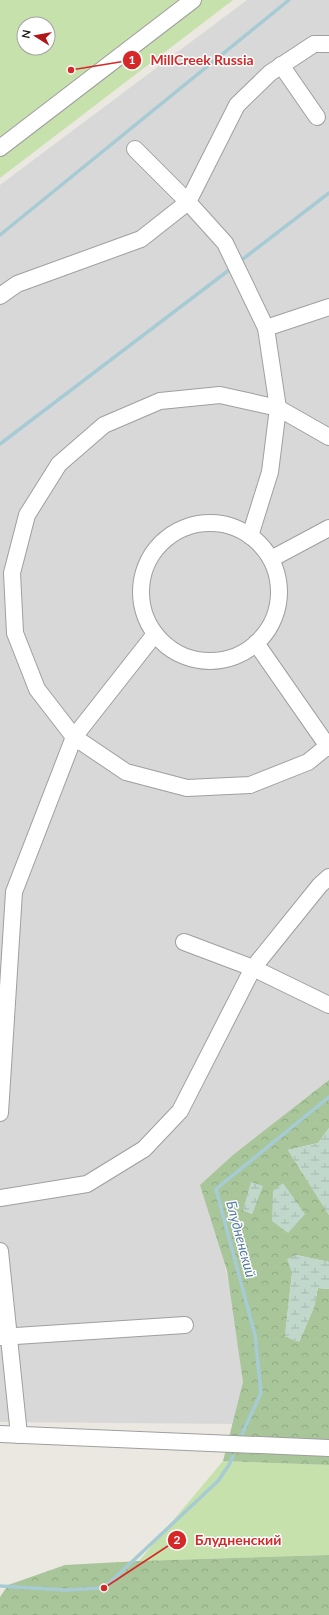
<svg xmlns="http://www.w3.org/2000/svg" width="329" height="1615" viewBox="0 0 329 1615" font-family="Lato,sans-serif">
<defs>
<pattern id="forest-crowns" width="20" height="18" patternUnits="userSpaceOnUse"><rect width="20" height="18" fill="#a8c69a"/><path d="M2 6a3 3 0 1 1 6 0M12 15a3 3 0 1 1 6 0" fill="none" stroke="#90aa84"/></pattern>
<pattern id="wetland-marsh" width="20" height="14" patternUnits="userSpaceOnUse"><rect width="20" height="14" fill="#c0d8cc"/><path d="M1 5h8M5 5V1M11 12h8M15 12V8" fill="none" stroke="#a4b9af"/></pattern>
</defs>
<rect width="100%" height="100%" fill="#ebe8e1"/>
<polygon fill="#d9d8d8" points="247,0 329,0 329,1093 208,1191 247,1365 239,1424 0,1422 0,185"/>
<g fill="#c7e1ac" fill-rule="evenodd">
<path d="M0,0H233L0,178ZM24,24H48V48H24Z"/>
<polygon points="223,1461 329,1465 329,1555 139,1561"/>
</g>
<g fill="url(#forest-crowns)" fill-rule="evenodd">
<path d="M329,1080V1128L318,1143L288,1150L329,1215V1262L296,1255L292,1273L285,1336L299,1342L314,1307L318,1288L329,1289V1465L223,1461L243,1382L227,1271L200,1185L233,1155ZM262,1186L252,1214L243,1210Z"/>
<polygon points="329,1555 329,1615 0,1615 0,1597 8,1585 65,1565 139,1561"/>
</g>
<g fill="url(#wetland-marsh)">
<polygon points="329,1128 329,1215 288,1150 318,1143"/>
<polygon points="251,1182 263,1186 252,1214 243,1210"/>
<polygon points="283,1183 305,1214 288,1233 272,1221 273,1191"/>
<polygon points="296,1255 329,1262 329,1289 318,1288 314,1307 299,1342 285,1336 292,1273 287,1259"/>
</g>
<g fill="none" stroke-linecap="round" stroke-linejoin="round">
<g stroke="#a6cbd5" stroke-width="3.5">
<polyline points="0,235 289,0"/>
<polyline points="239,262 329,193"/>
<polyline points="0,444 233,267"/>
<polyline points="242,1434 261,1393 255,1335 216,1189 329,1097"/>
<polyline points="0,1586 65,1590 104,1588 218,1481 229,1465 233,1456"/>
</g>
<defs>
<g id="minor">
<polyline points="281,65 317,117"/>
<polyline points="0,148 193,0"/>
<polyline points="135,149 188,202 225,243 266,328 278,408 270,472 250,536"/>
<polyline points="0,296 17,284 141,239 188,202 237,105 270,73 314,44 329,44"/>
<polyline points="266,328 329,307"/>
<polyline points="329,437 278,408 220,395 160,401 104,425 59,464 27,515 12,573 15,633 37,689 74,737 126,772 187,788 250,785 308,762 329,745"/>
<circle cx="210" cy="592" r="69"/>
<polyline points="271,559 329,528"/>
<polyline points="256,643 329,748"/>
<polyline points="184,942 253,968 329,1005"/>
<polyline points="0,1113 14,892 74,737 155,634"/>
<polyline points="0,1198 87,1184 144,1149 180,1111 253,968 320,885 329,877"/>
<polyline points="0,1251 19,1435"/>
<polyline points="0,1337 185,1325"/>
<polyline points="0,1434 329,1448"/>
</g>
</defs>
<use href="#minor" stroke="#9f9f9f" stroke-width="18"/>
<use href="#minor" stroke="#fff" stroke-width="16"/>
</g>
<g text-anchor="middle" stroke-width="3" stroke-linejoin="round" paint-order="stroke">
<g font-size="14" font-style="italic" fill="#537a9f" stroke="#fff">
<text transform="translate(241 1239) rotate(75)" y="5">Блудненский</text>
</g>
</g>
<path fill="none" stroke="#d62828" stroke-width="1.5" d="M71 70L132 60M104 1588L177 1540"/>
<g fill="#d62828" stroke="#fff" stroke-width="1.5">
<circle cx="71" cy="70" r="4"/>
<circle cx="104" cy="1588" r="4"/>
<circle cx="132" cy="60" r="10"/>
<circle cx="177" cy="1540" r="10"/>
</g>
<g font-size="12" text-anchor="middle" font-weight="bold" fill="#fff">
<text x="132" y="64">1</text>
<text x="177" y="1544">2</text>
</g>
<g font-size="14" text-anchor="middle" font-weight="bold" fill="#d62828" stroke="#fff" stroke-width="3" stroke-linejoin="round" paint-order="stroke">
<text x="202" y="65">MillCreek Russia</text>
<text x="238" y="1545">Блудненский</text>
</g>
<g transform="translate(36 36) rotate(281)"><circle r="19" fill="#ffffff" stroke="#a4a4a4"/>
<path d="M0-3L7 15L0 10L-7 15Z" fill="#b01618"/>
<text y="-6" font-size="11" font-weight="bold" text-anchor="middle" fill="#1b1b1b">N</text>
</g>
</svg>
